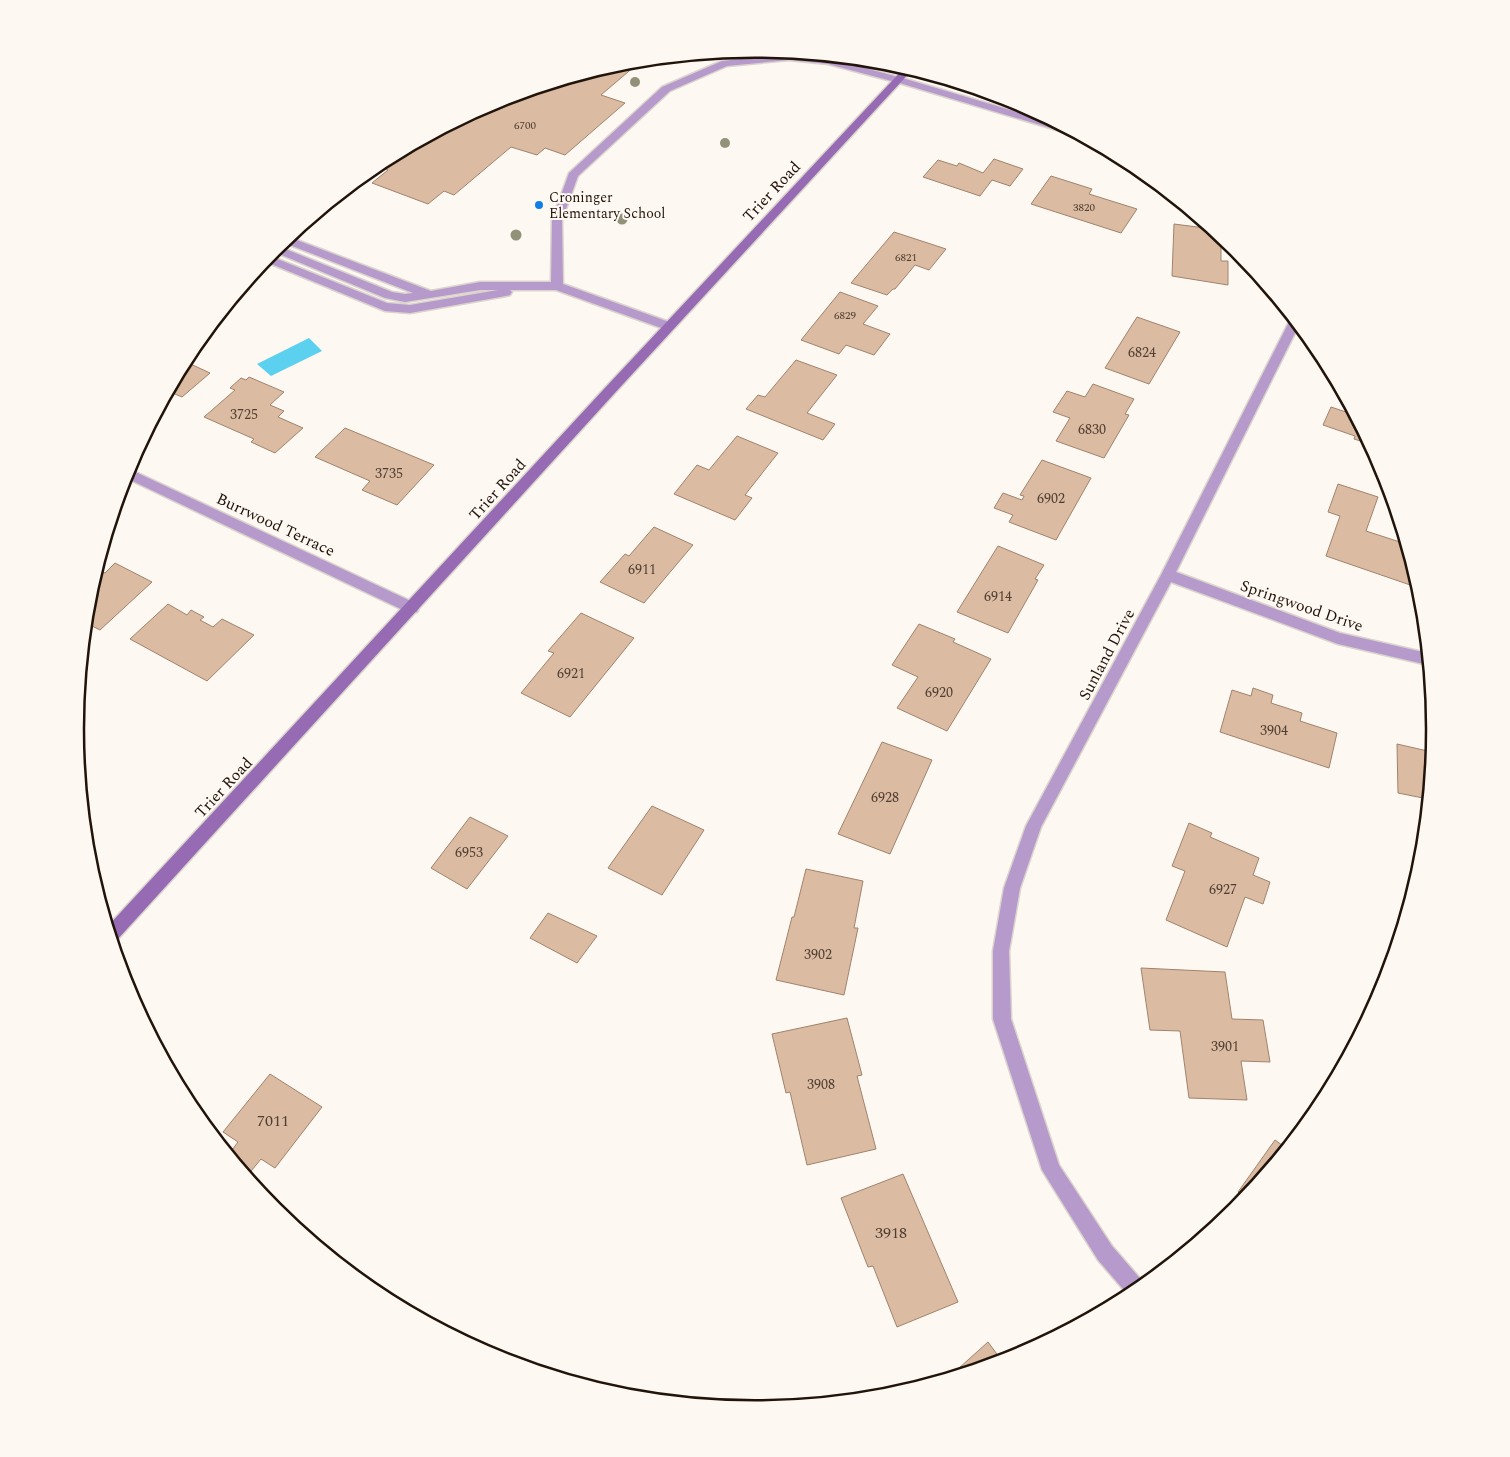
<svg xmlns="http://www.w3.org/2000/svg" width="1510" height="1457" viewBox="0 0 1510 1457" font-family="Spectral,serif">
<rect width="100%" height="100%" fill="#fef8f2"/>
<polygon fill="#5bd1ef" points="309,338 322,351 271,376 257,364"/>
<g fill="#dbbba2" stroke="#a1836c">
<polygon points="642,60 601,95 625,103 565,155 545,148 537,155 511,147 454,195 444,191 428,204 372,183 388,170 378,166 392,155 495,100 623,62"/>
<polygon points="994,159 1023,169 1010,186 992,180 980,196 923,177 938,160 957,166 959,163 983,173"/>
<polygon points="1051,176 1092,189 1089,194 1137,209 1121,233 1031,204"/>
<polygon points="1174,224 1213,229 1221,236 1221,261 1228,261 1228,285 1172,276"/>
<polygon points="894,232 946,249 929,270 915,265 895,289 893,289 887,295 851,283"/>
<polygon points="840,292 878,306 863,324 890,334 874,355 846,345 839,354 801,340"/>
<polygon points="1137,317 1180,332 1149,384 1105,368"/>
<polygon points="796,360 837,375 807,413 835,424 823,440 746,409 758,395 765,397"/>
<polygon points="184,361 210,373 182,397 168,391"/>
<polygon points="249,377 284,392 270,405 284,411 278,417 303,428 275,453 251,442 254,439 204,417 235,390 230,388 241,378 246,380"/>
<polygon points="1093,384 1134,399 1125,414 1129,415 1104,458 1056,441 1070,418 1053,412 1067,391 1085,397"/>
<polygon points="1331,407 1355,415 1370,444 1354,439 1355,436 1323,425"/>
<polygon points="345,428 434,465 397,505 362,490 370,481 315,457"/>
<polygon points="737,436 778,453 745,495 752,498 735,520 674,494 697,465 709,470"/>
<polygon points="1042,460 1091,478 1056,540 1009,522 1013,515 994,508 1003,493 1022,500 1024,496 1020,495"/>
<polygon points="1338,484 1378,497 1366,531 1406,544 1417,582 1416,587 1326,556 1340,516 1328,512"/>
<polygon points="654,527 693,545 644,603 600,582 625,554 629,556"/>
<polygon points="998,546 1044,565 1035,579 1038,580 1008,633 957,612"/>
<polygon points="115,563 152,582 100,630 86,623 88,596 97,569 105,573"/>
<polygon points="168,604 187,615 191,610 204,617 200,620 213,627 222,619 254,635 207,681 130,639"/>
<polygon points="581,613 634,638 570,717 521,693 554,653 548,651"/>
<polygon points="919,624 955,639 953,642 991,659 947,731 897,708 918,677 892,665"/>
<polygon points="1253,688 1273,695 1271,703 1302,713 1300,721 1337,733 1329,768 1220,732 1232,690 1251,696"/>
<polygon points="882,742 932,760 890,854 838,834"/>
<polygon points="1397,744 1432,752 1428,799 1398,793"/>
<polygon points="652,806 704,830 662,895 608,868"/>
<polygon points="470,817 508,836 467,889 431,868"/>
<polygon points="1189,823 1212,833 1210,837 1259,858 1253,875 1270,882 1263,904 1245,897 1227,947 1166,920 1185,871 1172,866"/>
<polygon points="806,869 863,881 854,928 858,928 844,995 776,980 792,917 794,917"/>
<polygon points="548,913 597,936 577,963 530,938"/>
<polygon points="1141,968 1225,972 1232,1019 1263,1020 1270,1062 1241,1061 1247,1100 1189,1098 1180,1031 1150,1030"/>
<polygon points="847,1018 862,1075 857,1076 876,1149 807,1165 790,1092 786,1093 772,1034"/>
<polygon points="270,1074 322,1107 275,1168 261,1159 247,1176 229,1154 238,1142 223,1132"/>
<polygon points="1275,1140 1286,1148 1245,1198 1238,1192"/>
<polygon points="903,1174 958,1302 897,1327 873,1266 868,1267 841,1198"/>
<polygon points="988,1342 1002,1361 949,1377"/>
</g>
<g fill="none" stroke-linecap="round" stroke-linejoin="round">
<defs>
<polygon id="lane" points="789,54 828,58 902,78 904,80 899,83 828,64 789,60 727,66 670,91 578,176 562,220 563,284 672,323 674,326 672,329 664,329 556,290 510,290 512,292 510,295 506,296 410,313 385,311 264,261 270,256 387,303 410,305 498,290 480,290 405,302 385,298 272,251 278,246 392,292 405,294 413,293 282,242 289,237 431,291 480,282 551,282 552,220 569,173 662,87 722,61"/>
<g id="street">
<polygon points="899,77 1061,125 1078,134 1070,134 896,82 896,78"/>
<polygon points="1291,318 1293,318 1299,325 1176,572 1340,633 1427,653 1428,665 1338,644 1171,582 1041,827 1020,888 1009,951 1011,1019 1059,1165 1112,1246 1144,1283 1129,1296 1098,1260 1042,1170 993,1019 993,951 1004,888 1026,826 1161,575"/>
<polygon points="127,468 417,604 419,608 417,612 412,613 407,612 124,477"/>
</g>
<polygon id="secondary" points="905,67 913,69 613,395 117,940 113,942 108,926 604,389"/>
</defs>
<use href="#lane" stroke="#dad4cd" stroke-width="3"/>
<use href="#street" stroke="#dad4cd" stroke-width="3"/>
<use href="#secondary" stroke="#dad4cd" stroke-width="3"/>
<use href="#lane" fill="#b79acc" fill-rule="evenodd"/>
<use href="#street" fill="#b79acc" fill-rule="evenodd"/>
<use href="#secondary" fill="#976bb4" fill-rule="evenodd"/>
</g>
<g fill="#92927b">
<circle cx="635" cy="82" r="5"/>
<circle cx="725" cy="143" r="5"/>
<circle cx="622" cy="219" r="5.5"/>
<circle cx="516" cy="235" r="5.5"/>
</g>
<circle fill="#0f7fe6" stroke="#fef8f2" stroke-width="2" cx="539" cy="205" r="5"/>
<g text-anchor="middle" stroke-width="4" stroke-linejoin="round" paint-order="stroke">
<g font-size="11" fill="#4f3e31">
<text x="525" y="129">6700</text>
<text x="1084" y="211">3820</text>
<text x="906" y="261">6821</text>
<text x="845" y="319">6829</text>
</g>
<g font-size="14" fill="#20140b" stroke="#fef8f2" text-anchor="start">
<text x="549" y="202">Croninger<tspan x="549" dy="16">Elementary School</tspan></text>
</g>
<g font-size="14" fill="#4f3e31">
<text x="1142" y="357">6824</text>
<text x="244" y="419">3725</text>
<text x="1092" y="434">6830</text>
<text x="389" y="478">3735</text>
<text x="1051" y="503">6902</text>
<text x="642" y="574">6911</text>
<text x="998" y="601">6914</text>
<text x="571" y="678">6921</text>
<text x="939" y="697">6920</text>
<text x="1274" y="735">3904</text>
<text x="885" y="802">6928</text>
<text x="469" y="857">6953</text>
<text x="1223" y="894">6927</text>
<text x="818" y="959">3902</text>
<text x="1225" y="1051">3901</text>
<text x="821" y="1089">3908</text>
</g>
<g font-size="16" fill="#20140b" stroke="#fef8f2">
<text transform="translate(771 191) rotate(-47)" y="6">Trier Road</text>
<text transform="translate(497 489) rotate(-48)" y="6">Trier Road</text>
<text transform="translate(276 524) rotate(25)" y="6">Burrwood Terrace</text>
<text transform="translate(1302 605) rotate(19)" y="6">Springwood Drive</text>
<text transform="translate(1106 654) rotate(-62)" y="6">Sunland Drive</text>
<text transform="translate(223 787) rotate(-47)" y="6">Trier Road</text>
</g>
<g font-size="16" fill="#4f3e31">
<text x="273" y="1126">7011</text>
<text x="891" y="1238">3918</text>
</g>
</g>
<path d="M0 0H1510V1457H0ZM84 729a671 671 0 1 1 1342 0a671 671 0 1 1-1342 0Z" fill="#fef8f2" fill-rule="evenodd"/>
<path fill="none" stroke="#20140b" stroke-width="2.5" d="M84 729a671 671 0 1 1 1342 0a671 671 0 1 1-1342 0Z"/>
</svg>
